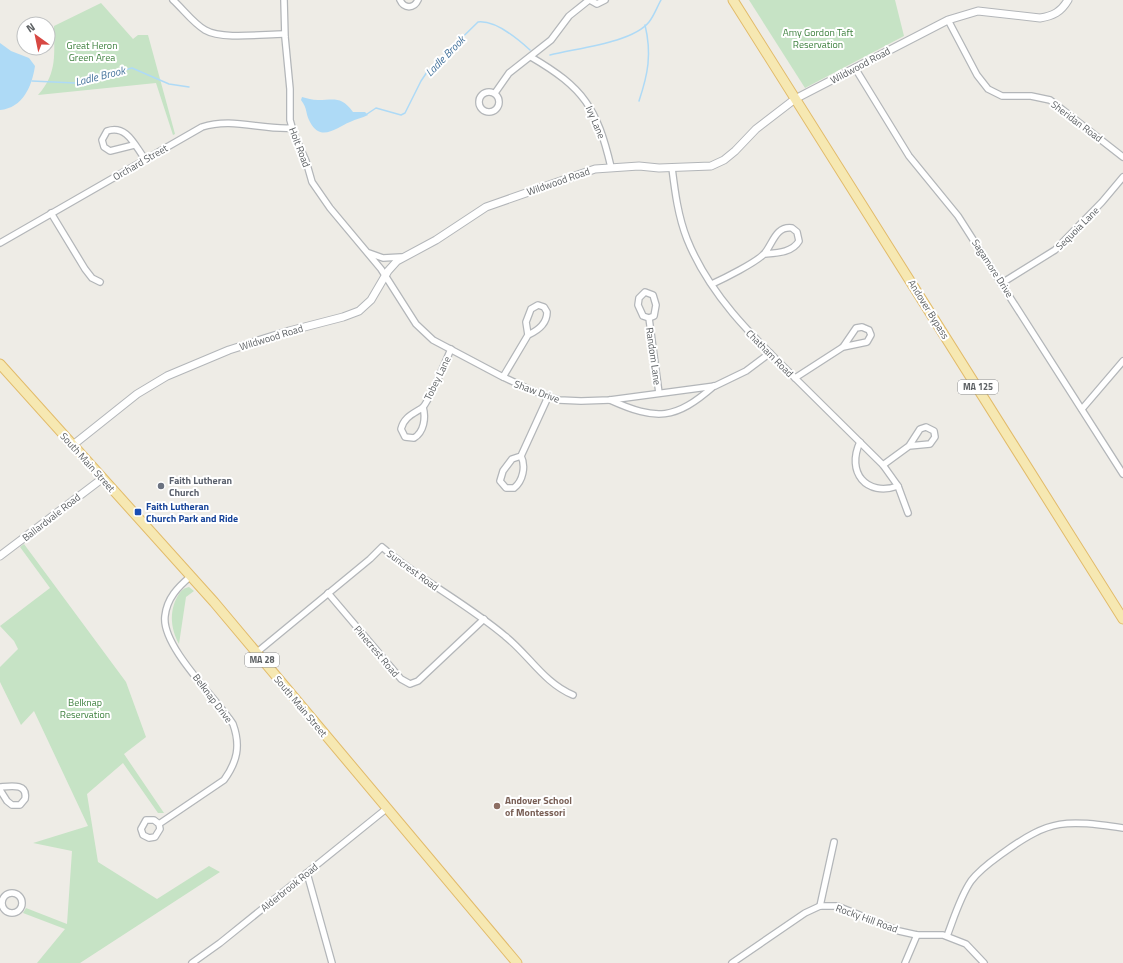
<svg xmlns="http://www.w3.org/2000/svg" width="1123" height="963" viewBox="0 0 1123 963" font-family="'Titillium Web',sans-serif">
<rect width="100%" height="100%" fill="#eeece6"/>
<g fill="#c6e3c5">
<polygon points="749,0 895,0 904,36 805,88"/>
<path d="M101,3L133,39L138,35H148L175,134L173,135L156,83L38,95C58,73 54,53 54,26Z"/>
<polygon points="24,544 126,682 146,737 124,754 164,813 158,813 123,763 87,794 98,862 157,899 209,866 220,872 80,963 37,963 65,929 23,913 26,908 67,924 72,851 33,843 88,826 34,711 21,725 0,682 0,667 18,649 14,641 0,626 50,588 20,547"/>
<path d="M189,587L194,591L186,597L179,644C170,628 169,609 179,594C182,590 184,588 189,587Z"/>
</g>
<g fill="#aedaf6">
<path d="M0,43L11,51L29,58L35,66C32,86 23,108 0,110Z"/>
<path d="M302,97C307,98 312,100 318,100C335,100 341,96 353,112H365L368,115C362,118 356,119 350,122C337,127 321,143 310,122C305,113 308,109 301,100Z"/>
</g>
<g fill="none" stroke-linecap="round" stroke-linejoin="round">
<g stroke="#aedaf6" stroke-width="1.5">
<path d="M550,55C577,48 632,43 649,22C654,16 657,7 661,0"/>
<polyline points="32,81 75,83 132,68 169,84 189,87"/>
<path d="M639,101C648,74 652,54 645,25"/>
<path d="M367,114L376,108L401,115L405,113L421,81L427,72L478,22C496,20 518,39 530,50"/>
</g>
<defs>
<g id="minor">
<path d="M173,0C183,9 193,23 205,30C222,40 264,34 284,34"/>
<polyline points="284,0 285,37 290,89 290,120 294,134 306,161 312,182 330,208 381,269 416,324 433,340 501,376 533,391 559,400 581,401 610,400 715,386 746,371 770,353"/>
<path d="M400,0C404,9 414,9 418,0"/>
<polyline points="590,0 597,4 605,0"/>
<polyline points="948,20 977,75 988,89 1002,96 1031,96 1050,100 1123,157"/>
<path d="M531,57C584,88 597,108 611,167"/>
<polyline points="855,68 909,156 958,216 1123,474"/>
<circle cx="489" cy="102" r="10"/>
<polyline points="495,93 509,73 551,40 569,16 589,0"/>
<path d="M134,145L110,151L104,147L102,140L107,131C127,124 135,146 145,159"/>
<path d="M672,168C675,192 678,216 687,239C709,294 751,335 792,375C822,405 853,435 883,465L898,486L908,513"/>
<polyline points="51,213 85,269 92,278 100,282"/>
<path d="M0,243L202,127C232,117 261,130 292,128"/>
<polyline points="369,253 383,258 401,257"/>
<polyline points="1002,283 1055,250 1102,202 1123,177"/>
<path d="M712,284C725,278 755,263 764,254C773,244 775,226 792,228L797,232L799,241C792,253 776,253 764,254"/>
<polyline points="649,318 643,316 638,305 639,298 645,292 653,295 656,305 654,316 649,318 659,393"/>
<path d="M503,377L528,335L526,322L531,309L538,305L544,307L547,312C547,324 537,331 528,335"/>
<polyline points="795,378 843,347 856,328 862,327 869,330 871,335 867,342 843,347"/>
<path d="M610,400C657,421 675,420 714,386"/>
<path d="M423,407C426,418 424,432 414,438L405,437L401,429C404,417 413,414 422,408C428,404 447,358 451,349"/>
<polyline points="1082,409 1123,361"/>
<path d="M860,442C846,472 866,497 898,486"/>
<path d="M521,456L512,459L503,471L500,481L506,488H514C523,481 526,466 521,456L548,397"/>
<polyline points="883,465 909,446 920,429 926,427 934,431 935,437 930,444 909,446"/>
<polyline points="328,593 401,679 410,684 418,681 484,619"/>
<path d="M256,653L370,559L382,547C420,580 466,603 505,636C529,655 544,683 573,695"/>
<path d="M0,787C11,786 28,783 25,799L20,805H12L7,801L0,790"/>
<path d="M159,824L160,829L155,837L149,838L143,835L141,829L146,820H154L159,824L224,780C237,762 241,746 233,724C216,698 161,646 165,616C167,598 178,587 191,576"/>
<polyline points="307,873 332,963"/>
<circle cx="12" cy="903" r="10"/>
<polyline points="820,906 834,842"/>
<path d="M947,936C954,918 960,897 971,881C980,869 992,861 1003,853C1051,818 1066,820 1123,828"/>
<polyline points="192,963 220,943 386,809"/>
<polyline points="732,963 805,913 820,906 837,906 899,931 917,935 943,935 966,944 984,963"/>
<polyline points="905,963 917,935"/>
</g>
<g id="tertiary">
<path d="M73,445L137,394L167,376L229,350L289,331L343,317L359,311L371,300L388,271L397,261L436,240L486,207L595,169L639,166L659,168L711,166L724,160L735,151L756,129L795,99L948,20L978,11L1040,18C1053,16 1061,12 1068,0"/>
<polyline points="0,556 103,478"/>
</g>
<g id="primary">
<polyline points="733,0 1123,619"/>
<polyline points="0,364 214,602 517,963"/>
</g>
</defs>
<use href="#minor" stroke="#b3b6b9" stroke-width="8"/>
<use href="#tertiary" stroke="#b3b6b9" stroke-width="9"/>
<use href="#primary" stroke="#e2bb6a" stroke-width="11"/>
<use href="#minor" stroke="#fff" stroke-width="5.5"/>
<use href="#tertiary" stroke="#fff" stroke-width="7"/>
<use href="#primary" stroke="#f6e8b2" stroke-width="9"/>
</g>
<circle fill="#6b7280" stroke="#fff" stroke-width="1.5" cx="161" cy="486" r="4"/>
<rect fill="#1a4fb4" stroke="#fff" stroke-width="1.5" x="134" y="508" width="8" height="8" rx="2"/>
<circle fill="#8d6e63" stroke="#fff" stroke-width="1.5" cx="497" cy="806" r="4"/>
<g text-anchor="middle" stroke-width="4" stroke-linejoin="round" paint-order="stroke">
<g fill="#fff" stroke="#8e9092" stroke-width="1">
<rect x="958" y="380" width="40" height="14" rx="3"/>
<rect x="245" y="653" width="34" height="14" rx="3"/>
</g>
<g font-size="9" font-weight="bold" fill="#5d6164">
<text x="978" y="390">MA 125</text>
<text x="262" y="663">MA 28</text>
</g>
<g font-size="10" fill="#3f813f" stroke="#fff">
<text x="818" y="36">Amy Gordon Taft<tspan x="818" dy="12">Reservation</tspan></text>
<text x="92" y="49">Great Heron<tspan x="92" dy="12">Green Area</tspan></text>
<text x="85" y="706">Belknap<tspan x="85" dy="12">Reservation</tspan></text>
</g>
<g font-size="10" fill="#5d6164" stroke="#fff">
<text transform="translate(860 65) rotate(-28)" y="4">Wildwood Road</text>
<text transform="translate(1077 121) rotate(37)" y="4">Sheridan Road</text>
<text transform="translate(596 122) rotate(67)" y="4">Ivy Lane</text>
<text transform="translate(300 147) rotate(69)" y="4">Holt Road</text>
<text transform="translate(140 162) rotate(-30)" y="4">Orchard Street</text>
<text transform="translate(558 181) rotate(-19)" y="4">Wildwood Road</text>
<text transform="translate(1077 228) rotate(-45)" y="4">Sequoia Lane</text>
<text transform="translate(993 268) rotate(57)" y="4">Sagamore Drive</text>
<text transform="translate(929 309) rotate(58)" y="4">Andover Bypass</text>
<text transform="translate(271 337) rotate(-17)" y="4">Wildwood Road</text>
<text transform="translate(770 353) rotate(45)" y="4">Chatham Road</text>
<text transform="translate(654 356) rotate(82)" y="4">Random Lane</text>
<text transform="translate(437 378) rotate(-64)" y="4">Tobey Lane</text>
<text transform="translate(537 391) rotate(20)" y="4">Shaw Drive</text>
<text transform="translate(88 462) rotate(48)" y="4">South Main Street</text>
<text transform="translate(51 517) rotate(-38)" y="4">Ballardvale Road</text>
<text transform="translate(413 570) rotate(36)" y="4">Suncrest Road</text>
<text transform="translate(377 651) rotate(50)" y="4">Pinecrest Road</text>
<text transform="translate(213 698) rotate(53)" y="4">Belknap Drive</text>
<text transform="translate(301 706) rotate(50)" y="4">South Main Street</text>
<text transform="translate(289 887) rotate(-39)" y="4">Alderbrook Road</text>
<text transform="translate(867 918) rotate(20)" y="4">Rocky Hill Road</text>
</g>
<g font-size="10" font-weight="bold" fill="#5b616d" stroke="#fff" text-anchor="start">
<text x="169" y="484">Faith Lutheran<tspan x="169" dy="12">Church</tspan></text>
</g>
<g font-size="10" font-weight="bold" fill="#164399" stroke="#fff" text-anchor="start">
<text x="146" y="510">Faith Lutheran<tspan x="146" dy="12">Church Park and Ride</tspan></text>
</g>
<g font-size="10" font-weight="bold" fill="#785e54" stroke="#fff" text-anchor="start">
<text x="505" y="804">Andover School<tspan x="505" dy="12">of Montessori</tspan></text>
</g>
<g font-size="11" font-style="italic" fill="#49769e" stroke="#fff">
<text transform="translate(445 56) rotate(-46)" y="4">Ladle Brook</text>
<text transform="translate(100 76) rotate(-14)" y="4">Ladle Brook</text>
</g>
</g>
<g transform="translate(36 36) rotate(327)"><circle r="19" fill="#ffffff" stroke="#bec0c1"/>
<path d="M0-3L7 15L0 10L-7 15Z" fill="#d74843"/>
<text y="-6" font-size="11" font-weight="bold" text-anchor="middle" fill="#5d6164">N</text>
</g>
</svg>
